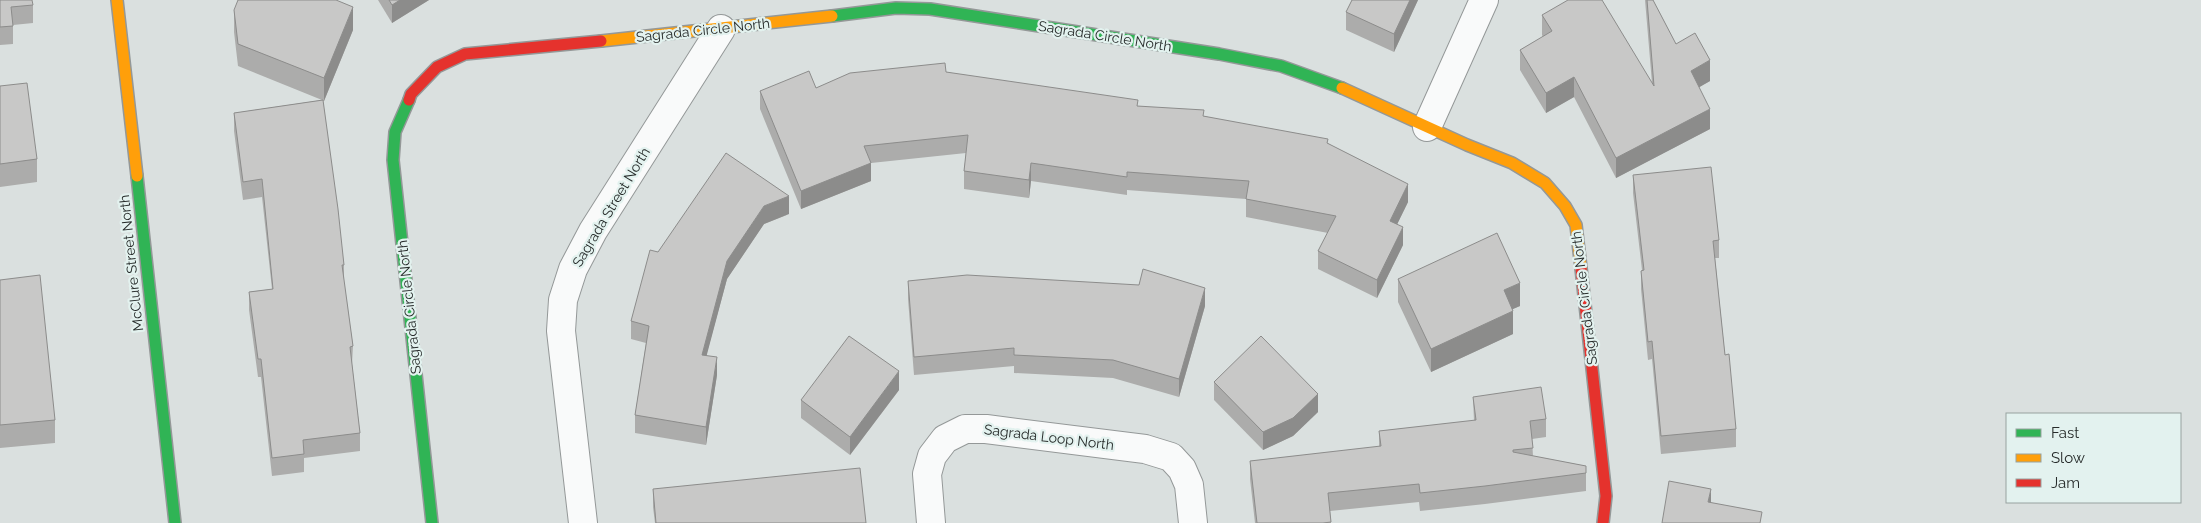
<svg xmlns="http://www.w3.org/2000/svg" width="2201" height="523" viewBox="0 0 2201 523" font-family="Raleway,sans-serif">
<rect width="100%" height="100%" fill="#dae0df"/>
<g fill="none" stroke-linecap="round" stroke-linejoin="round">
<defs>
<g id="street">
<polyline points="1427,127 1484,0"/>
<polyline points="583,523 561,331 563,300 573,269 593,231 721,29"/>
<polyline points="931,523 927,474 932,456 945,439 965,429 986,429 1145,449 1171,457 1182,469 1189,485 1193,523"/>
</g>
<g id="fast">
<polyline points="832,16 896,8 930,9 1219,54 1281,66 1342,88"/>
<polyline points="409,100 395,132 393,160 432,523"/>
<polyline points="137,176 175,523"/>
</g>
<g id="slow">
<polyline points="117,0 137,176"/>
<polyline points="601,41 832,16"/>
<polyline points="1342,88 1467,145 1512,163 1545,183 1565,206 1576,225 1581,268"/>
</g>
<g id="jam">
<polyline points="409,100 411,94 437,67 465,54 601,41"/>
<polyline points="1581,268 1606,496 1603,523"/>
</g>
</defs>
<use href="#street" stroke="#949898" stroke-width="30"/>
<use href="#fast" stroke="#949898" stroke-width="14"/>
<use href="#slow" stroke="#949898" stroke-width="14"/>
<use href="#jam" stroke="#949898" stroke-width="14"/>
<use href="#street" stroke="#f9fafa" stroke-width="28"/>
<use href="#fast" stroke="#30b455" stroke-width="11"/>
<use href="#slow" stroke="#ff9f0a" stroke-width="11"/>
<use href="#jam" stroke="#e5322d" stroke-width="11"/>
</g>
<g fill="#acacab">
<polygon points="0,0 33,5 33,23 13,25 13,44 0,45"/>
<polygon points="378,0 429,0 392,23"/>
<polygon points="1352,0 1418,0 1394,52 1346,30 1346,12"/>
<polygon points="1645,0 1653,0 1676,44 1710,81 1699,87 1710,129 1616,178 1574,97 1546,113 1520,70 1520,50 1543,37 1542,35 1542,15 1652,83"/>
<polygon points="234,10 353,30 324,101 323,101 344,265 344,283 353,346 352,364 360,433 360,451 304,458 304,472 272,476 261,377 258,377 249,310 249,292 272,289 262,197 243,200 234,131 234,113 322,100 238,66 234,32"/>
<polygon points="946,72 1138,106 1204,116 1328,143 1408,202 1397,224 1403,245 1377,298 1318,269 1318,251 1328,233 1246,217 1246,199 1127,190 1127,195 1031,181 1029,198 964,189 964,171 966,153 871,163 871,181 801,209 760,109 760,91 816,88"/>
<polygon points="0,86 37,159 37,182 0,187"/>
<polygon points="1633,175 1719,240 1719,258 1715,258 1725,355 1736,429 1736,447 1661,454 1652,359 1648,360 1641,289 1641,271 1642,270 1633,193"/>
<polygon points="789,214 764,224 727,279 706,356 717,375 706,445 635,433 635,415 646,343 631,339 631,321 658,252"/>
<polygon points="1398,279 1520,306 1512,309 1513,334 1431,372 1398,302"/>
<polygon points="0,280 55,420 55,443 0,448"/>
<polygon points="908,281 1205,306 1179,397 1113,378 1014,373 1014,366 914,375 908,299"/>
<polygon points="1214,382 1318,412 1293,436 1263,450 1214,400"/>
<polygon points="899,390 850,455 801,418 801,400"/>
<polygon points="1473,397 1546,419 1546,437 1532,439 1533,456 1586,466 1586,491 1485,504 1420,511 1419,502 1330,511 1331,523 1255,523 1250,479 1250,461 1379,447 1379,431 1474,421"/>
<polygon points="653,489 866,523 655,523 653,507"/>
</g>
<g fill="#8c8c8b">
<polygon points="400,0 429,0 392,23 392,5"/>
<polygon points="1410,0 1418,0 1394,52 1394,34"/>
<polygon points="353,7 353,30 324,101 324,78"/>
<polygon points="1710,60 1710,81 1691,92 1691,71"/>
<polygon points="1574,77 1574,97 1546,113 1546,93"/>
<polygon points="1710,109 1710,129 1616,178 1616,158"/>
<polygon points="871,163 871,181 801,209 801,191"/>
<polygon points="1031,163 1031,181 1029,198 1029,180"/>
<polygon points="1408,184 1408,202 1390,239 1390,221"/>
<polygon points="789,196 789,214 764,224 727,279 702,373 702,355 727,261 764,206"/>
<polygon points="1403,227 1403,245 1377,298 1377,280"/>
<polygon points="1520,283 1520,306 1504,313 1504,290"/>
<polygon points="1205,288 1205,306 1179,397 1179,379"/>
<polygon points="1513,311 1513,334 1431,372 1431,349"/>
<polygon points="717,357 717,375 706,445 706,427"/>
<polygon points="899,371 899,390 850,455 850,437"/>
<polygon points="1318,394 1318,412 1293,436 1263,450 1263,432"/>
<polygon points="1711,489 1711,507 1708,502"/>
</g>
<g fill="#c8c8c7" stroke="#8c8c8b">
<polygon points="0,0 32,0 33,5 11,7 13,26 0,27"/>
<polygon points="238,0 336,0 353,7 324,78 238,44 234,10"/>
<polygon points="389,0 400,0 392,5"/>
<polygon points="1352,0 1410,0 1394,34 1346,12"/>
<polygon points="1568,0 1602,0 1654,86 1647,0 1653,0 1676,44 1695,33 1710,60 1691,71 1710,109 1616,158 1574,77 1546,93 1520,50 1552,31 1542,15"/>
<polygon points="945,63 946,72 1138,100 1137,106 1204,110 1203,116 1328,139 1327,143 1408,184 1390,221 1403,227 1377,280 1318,251 1336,216 1246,199 1249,181 1127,172 1127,177 1031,163 1029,180 964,171 968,135 864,146 871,163 801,191 760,91 809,71 816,88 850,73"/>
<polygon points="27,83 37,159 0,164 0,86"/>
<polygon points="323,100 338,209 344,265 342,265 353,346 350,347 360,433 303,440 304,454 272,458 261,359 258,359 249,292 273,289 262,179 243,182 234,113"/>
<polygon points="726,153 789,196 764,206 727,261 702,355 717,357 706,427 635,415 649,326 631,321 650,250 658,252"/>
<polygon points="1711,167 1719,240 1713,241 1725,355 1729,354 1736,429 1661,436 1652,341 1648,342 1641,271 1644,270 1633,175"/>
<polygon points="1497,233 1520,283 1504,290 1513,311 1431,349 1398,279"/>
<polygon points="1143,269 1205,288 1179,379 1113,360 1014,355 1014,348 914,357 908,281 967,275 1139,285"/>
<polygon points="40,275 55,420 0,425 0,280"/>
<polygon points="849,336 899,371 850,437 801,400"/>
<polygon points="1261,336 1318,394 1293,418 1263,432 1214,382"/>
<polygon points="1541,387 1546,419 1530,421 1533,448 1513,450 1513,452 1586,466 1586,473 1485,486 1420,493 1419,484 1328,493 1331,522 1323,523 1257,523 1250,461 1381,446 1379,431 1476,420 1473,397"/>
<polygon points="860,468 866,523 656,523 653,489"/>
<polygon points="1669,481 1711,489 1708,502 1762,512 1760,523 1662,523"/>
</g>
<g text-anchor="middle" stroke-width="4.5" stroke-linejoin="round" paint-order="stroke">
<g font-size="14" fill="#262b2a" stroke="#e3f2ef">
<text transform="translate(703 30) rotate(-6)" y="5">Sagrada Circle North</text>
<text transform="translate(1105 36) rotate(9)" y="5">Sagrada Circle North</text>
<text transform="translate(611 207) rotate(-59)" y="5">Sagrada Street North</text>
<text transform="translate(131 263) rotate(-96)" y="5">McClure Street North</text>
<text transform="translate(1584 298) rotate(-97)" y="5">Sagrada Circle North</text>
<text transform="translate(409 307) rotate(-96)" y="5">Sagrada Circle North</text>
<text transform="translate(1049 437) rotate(7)" y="5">Sagrada Loop North</text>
</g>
</g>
<rect x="2006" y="413" width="175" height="90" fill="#e3f2ef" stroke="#97a2a0"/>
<rect x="2016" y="429" width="25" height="8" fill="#30b455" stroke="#97a2a0"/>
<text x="2051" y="438" font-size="15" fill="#262b2a">Fast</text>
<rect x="2016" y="454" width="25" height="8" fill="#ff9f0a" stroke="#97a2a0"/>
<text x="2051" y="463" font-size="15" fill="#262b2a">Slow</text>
<rect x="2016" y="479" width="25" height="8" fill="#e5322d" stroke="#97a2a0"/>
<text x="2051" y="488" font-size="15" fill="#262b2a">Jam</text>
</svg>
